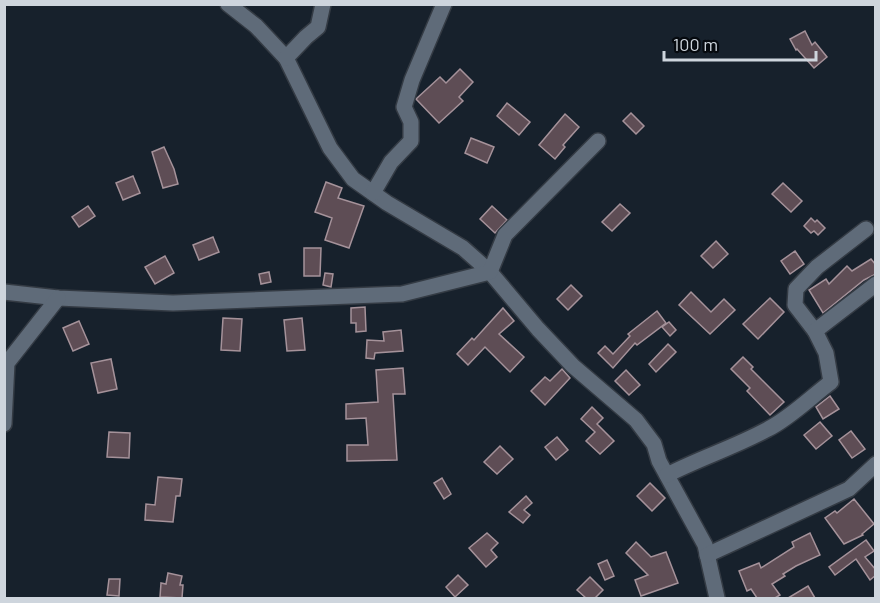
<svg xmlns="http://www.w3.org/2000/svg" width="880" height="603" viewBox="0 0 880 603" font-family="Barlow,sans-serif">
<rect width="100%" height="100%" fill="#17212c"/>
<g fill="#5e4d55" stroke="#a5929a" stroke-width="1.5">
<polygon points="805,31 812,45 815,42 827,57 814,68 797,49 796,50 790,39"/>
<polygon points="460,69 473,82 459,97 463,101 439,123 416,99 440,77 446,83"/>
<polygon points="507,103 530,122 519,135 497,116"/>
<polygon points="631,113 644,126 636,134 623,121"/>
<polygon points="565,114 579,127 563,145 565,147 555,159 539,145"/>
<polygon points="471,138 494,147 487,163 465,153"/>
<polygon points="164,147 174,169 178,184 163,188 152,152"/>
<polygon points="133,176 140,193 123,200 116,183"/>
<polygon points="326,182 342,188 338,198 364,206 349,248 325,240 332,218 315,212"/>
<polygon points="783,183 802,201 791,212 772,194"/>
<polygon points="620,204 630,213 612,231 602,222"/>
<polygon points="88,206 95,216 79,227 72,217"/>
<polygon points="492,206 507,220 495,233 480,219"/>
<polygon points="811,218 815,222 817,220 825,228 818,235 814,231 811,233 804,226"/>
<polygon points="213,237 219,252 199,260 193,245"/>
<polygon points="716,241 728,254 713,268 701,256"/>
<polygon points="304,248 321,248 320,276 304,276"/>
<polygon points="795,251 804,264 790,274 781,261"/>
<polygon points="165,256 174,273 155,284 145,267"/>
<polygon points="871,259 876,265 876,274 864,280 823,313 809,290 826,279 829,284 847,266 852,271"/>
<polygon points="269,272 271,282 261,284 259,274"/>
<polygon points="325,273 333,274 331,287 323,285"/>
<polygon points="571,285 582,296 568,310 557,299"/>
<polygon points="691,292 711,312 724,299 735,310 710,334 679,305"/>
<polygon points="770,298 784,312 758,339 743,324"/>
<polygon points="365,307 366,331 356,332 356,323 351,323 351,308"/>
<polygon points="503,308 514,321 499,334 524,357 510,372 485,347 468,365 457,354 472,338 474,340"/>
<polygon points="657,311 666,323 637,345 635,343 613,368 598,353 605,346 613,354 630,336 628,334"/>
<polygon points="223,318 242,319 240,351 221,350"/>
<polygon points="302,318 305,350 287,351 284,320"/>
<polygon points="79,321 89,344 73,351 63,328"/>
<polygon points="669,322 676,330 670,336 662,327"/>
<polygon points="401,330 403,351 375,353 374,359 366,358 367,340 384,341 383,332"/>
<polygon points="668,344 676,352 656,372 649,364"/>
<polygon points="743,357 753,367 751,369 784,402 770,415 747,391 750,388 731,369"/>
<polygon points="111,359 117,389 98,393 91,363"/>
<polygon points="403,368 405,394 393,394 397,460 347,461 347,445 368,445 366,418 346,419 346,404 378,402 376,370"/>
<polygon points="562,369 570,378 545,405 531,391 545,377 550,381"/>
<polygon points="626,370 640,385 629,395 615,381"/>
<polygon points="830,396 839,409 823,419 816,407"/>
<polygon points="592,407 603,418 597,424 614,441 600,454 586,441 595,432 581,419"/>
<polygon points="820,422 832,436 816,449 804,435"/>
<polygon points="851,431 865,449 852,458 839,440"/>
<polygon points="109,432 130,433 129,458 107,457"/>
<polygon points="557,437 568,450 556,460 545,447"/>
<polygon points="500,446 513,459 497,474 484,462"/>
<polygon points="158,477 182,479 180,496 176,496 173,522 145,520 146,504 155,505"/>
<polygon points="442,478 451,494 444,499 434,483"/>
<polygon points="650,483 665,498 652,511 637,496"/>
<polygon points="526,496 532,503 524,510 530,515 523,523 509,512"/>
<polygon points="854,499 874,524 862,534 863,535 844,544 825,518 835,511 837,513"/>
<polygon points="487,533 498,543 491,550 497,557 486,567 469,548"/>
<polygon points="810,533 820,555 796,566 783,574 785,576 772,584 780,595 775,598 757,598 751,589 747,591 739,571 759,563 761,568 794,547 792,542"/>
<polygon points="866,540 874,551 865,557 876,570 876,575 870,580 856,559 835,575 829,567"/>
<polygon points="636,542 651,557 666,552 678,583 641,596 635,580 648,575 626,553"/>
<polygon points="607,560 614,576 605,580 598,564"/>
<polygon points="168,573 182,576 180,585 183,585 182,598 160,597 161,583 166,584"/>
<polygon points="458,575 468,585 455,597 446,587"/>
<polygon points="590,577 603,590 595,598 586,598 577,590"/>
<polygon points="109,579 120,579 119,596 107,595"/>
<polygon points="808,586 815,598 788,598"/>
</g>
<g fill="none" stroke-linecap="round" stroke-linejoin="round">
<defs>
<g id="minor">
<polyline points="228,4 256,26 286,58 330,148 353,179 387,203 463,248 490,272 538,329 573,366 636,420 654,444 659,461 705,545 717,598"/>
<polyline points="286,58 306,37 318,27 323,4"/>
<polyline points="373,193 391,162 411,141 411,122 404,107 412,80 444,4"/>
<polyline points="4,292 58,298 173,303 402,294 490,272 505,235 598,141"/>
<polyline points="815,331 795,305 796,289 817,267 866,229"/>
<polyline points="4,424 7,363 58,298"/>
<path d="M667,475C700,458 735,447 768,429C790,418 811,397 831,382L826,353L815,331L876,284"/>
<polyline points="707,555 849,489 876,464"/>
</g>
</defs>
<use href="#minor" stroke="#343b44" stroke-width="18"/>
<use href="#minor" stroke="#5f6b79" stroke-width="15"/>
</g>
<rect width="880" height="603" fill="none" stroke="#ced5dd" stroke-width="12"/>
<path d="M664 51v9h152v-9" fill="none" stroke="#ced5dd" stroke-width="3"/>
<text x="673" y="51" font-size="18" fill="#ced5dd" stroke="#060a0f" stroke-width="4.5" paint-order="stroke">100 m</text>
</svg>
